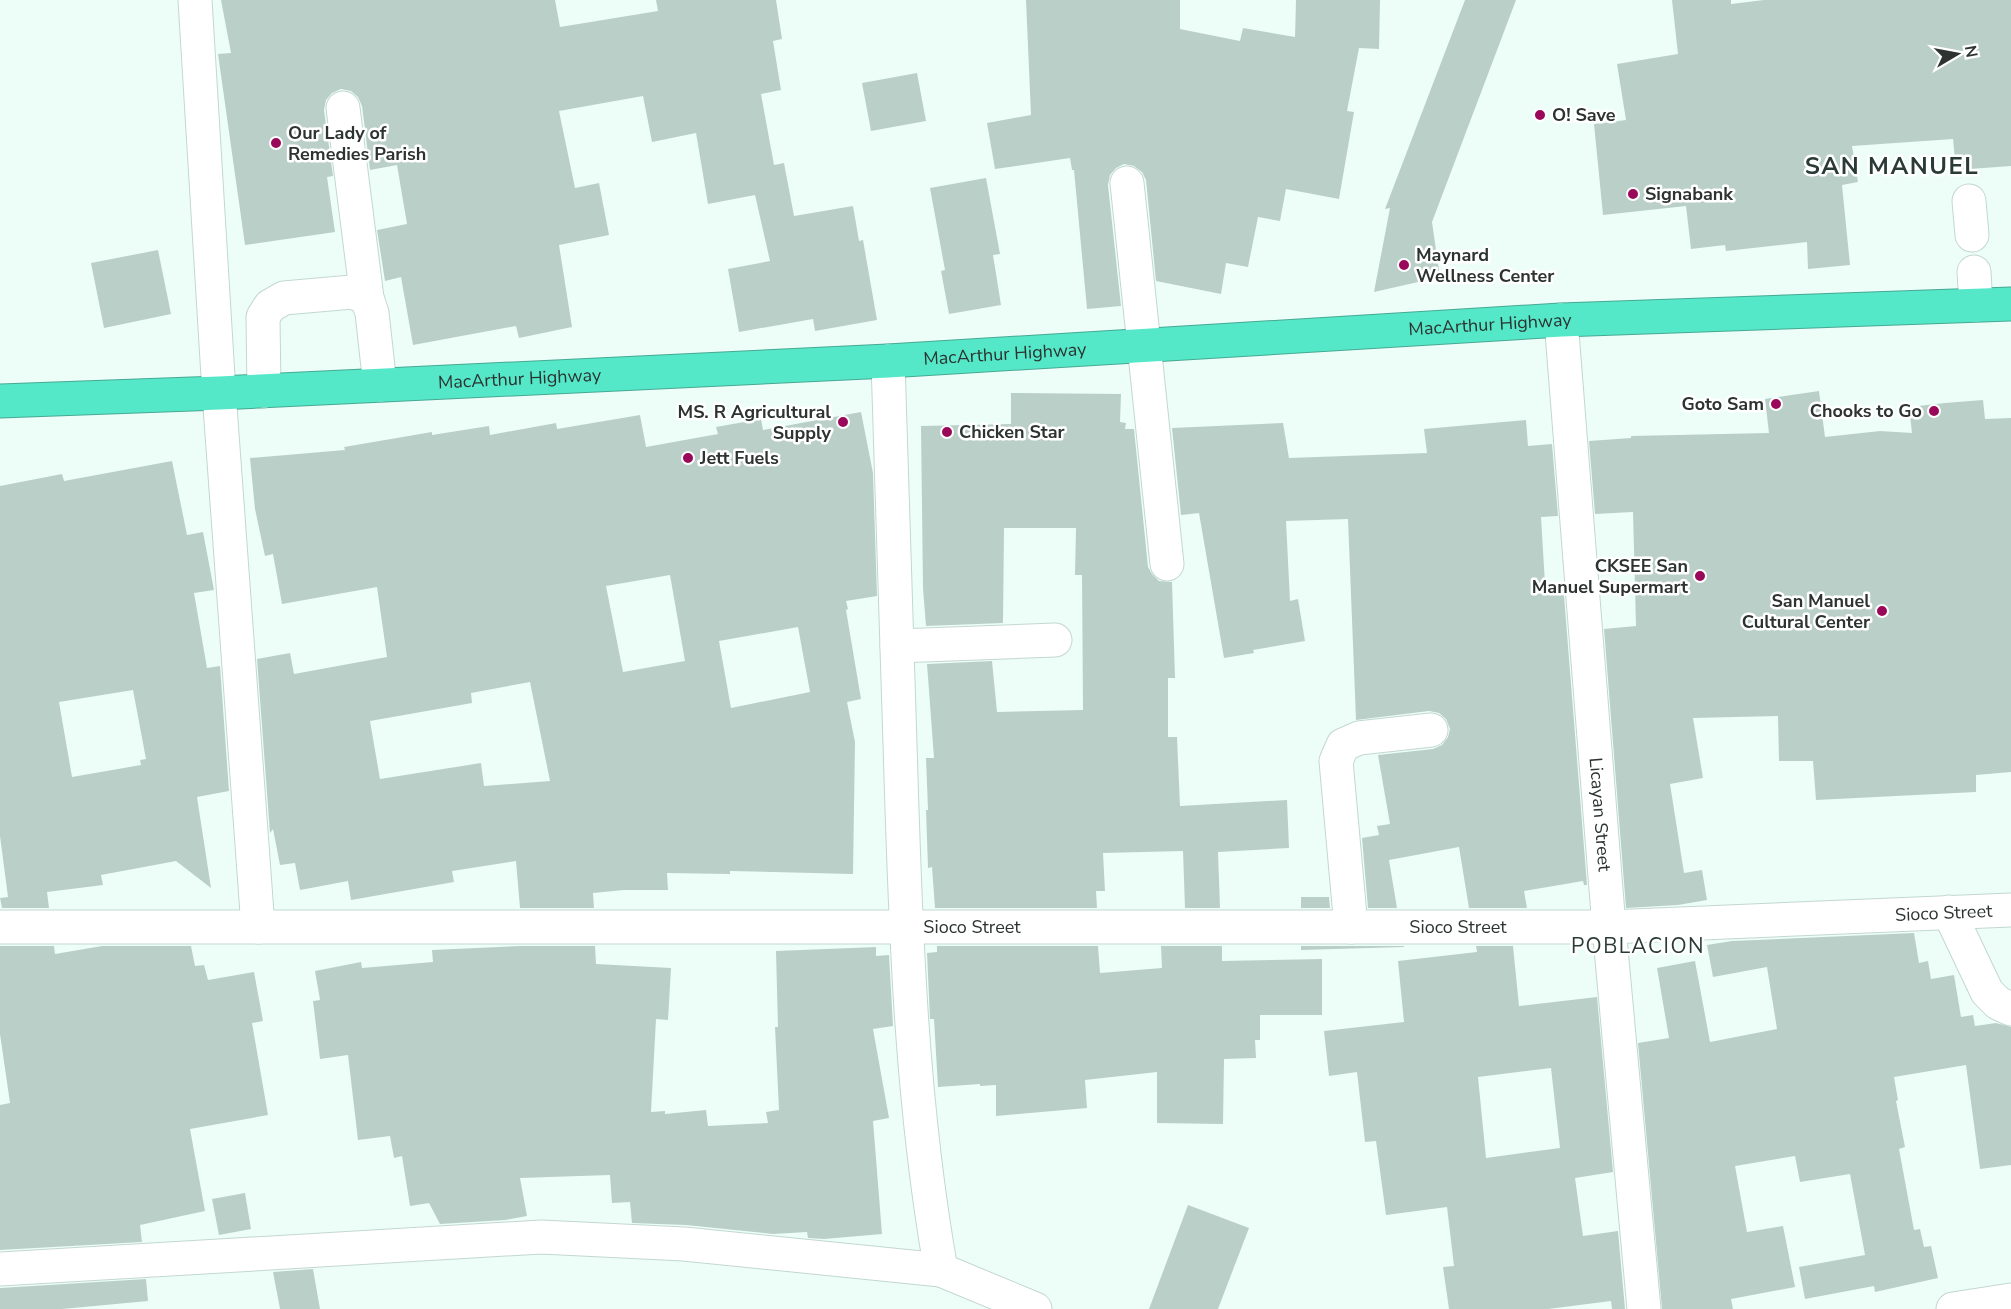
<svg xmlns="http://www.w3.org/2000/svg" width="2011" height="1309" viewBox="0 0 2011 1309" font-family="'Nunito Sans',sans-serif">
<rect width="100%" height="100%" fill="#edfef9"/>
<g fill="#bbcfc9" fill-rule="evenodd">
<polygon points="221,0 555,0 560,27 658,11 656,0 776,0 782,39 773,41 781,90 761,94 774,165 784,163 794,216 853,206 859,241 863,240 877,320 815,331 813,319 739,332 728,269 770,261 755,195 708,204 696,133 652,142 643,96 559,111 575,188 599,183 609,235 559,245 572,327 519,338 516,326 413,345 401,277 385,281 377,230 407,224 397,165 370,170 362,106 358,97 351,91 341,89 332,93 326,100 324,110 333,176 327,177 335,232 245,245 218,54 231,53"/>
<polygon points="1026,0 1180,0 1180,29 1240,41 1243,28 1295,37 1296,0 1380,0 1379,49 1359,48 1347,111 1354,112 1339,199 1286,189 1280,221 1258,217 1248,267 1226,263 1221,294 1156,281 1146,180 1142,172 1134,166 1124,164 1116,168 1110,175 1108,185 1121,306 1087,309 1074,170 1072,170 1070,158 995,169 987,123 1031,115"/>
<polygon points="1465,0 1516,0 1432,222 1440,277 1374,292 1390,208 1385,209"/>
<polygon points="1672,0 1731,0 1731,4 1764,0 2011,0 2011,166 1956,170 1953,139 1852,146 1858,182 1842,185 1850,265 1808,269 1807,242 1726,251 1725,245 1691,249 1686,206 1603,215 1594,124 1626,120 1617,64 1678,54"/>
<polygon points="917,73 926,121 871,131 862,83"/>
<polygon points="986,178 1000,254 993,255 1001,305 949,314 941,271 945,270 930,188"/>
<polygon points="158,250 171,314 104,328 91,263"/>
<polygon points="1819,391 1825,437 1880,431 1912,433 1909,407 1945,403 1983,400 1985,419 2011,418 2011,772 1976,775 1976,792 1816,800 1813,761 1779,761 1778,716 1693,718 1703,778 1670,784 1684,873 1702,870 1707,900 1678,905 1626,908 1604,629 1636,626 1633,512 1595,514 1589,441 1631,438 1631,436 1769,433 1765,399"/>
<polygon points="1011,393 1121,394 1120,422 1126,423 1125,429 1134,429 1148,567 1152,574 1159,581 1172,582 1175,678 1168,678 1168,737 1177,737 1180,806 1287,800 1289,848 1218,852 1220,908 1185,908 1183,851 1103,853 1105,891 1096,891 1097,908 935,908 932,867 928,868 926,810 928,810 926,758 934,758 927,664 992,661 997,712 1083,710 1082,575 1075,575 1076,528 1004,528 1003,623 926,626 923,588 921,426 1011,424"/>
<path d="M861,412L873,473L877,596L846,601L848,609L846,610L861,699L847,702L855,742L853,874L730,871V874L667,873L668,890H624L593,893L594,908H520L516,861L452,871L454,882L351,900L348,881L300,890L295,863L280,865L273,829L270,833L257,659L290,653L294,674L387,657L377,587L282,604L273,554L265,556L255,509L250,458L345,450L344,447L432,432V435L489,426L490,435L556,423L557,429L640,415L646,447L718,434L716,427L761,419L763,430ZM670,575L685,661L623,672L606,586ZM798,627L810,692L731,708L719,641ZM530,682L550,781L484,786L481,763L380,779L370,721L472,703L471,693Z"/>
<polygon points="1526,420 1528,446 1552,444 1558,516 1541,517 1545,584 1563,583 1587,885 1584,885 1583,881 1524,891 1527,908 1469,908 1459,847 1389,860 1397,908 1368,908 1362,838 1379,835 1377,826 1390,824 1378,755 1433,749 1442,745 1448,737 1450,729 1446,719 1439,713 1429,711 1356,720 1348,519 1286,521 1290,601 1298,599 1305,641 1253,650 1254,653 1224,658 1199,513 1181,515 1172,428 1283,423 1289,458 1427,453 1424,429"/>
<path d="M172,461L187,535L203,532L214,590L194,593L207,668L220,666L229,791L197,797L211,888L176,861L101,875L103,885L47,892L49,908H2L0,898L8,897L0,836V486L62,474L64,481ZM133,690L146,759L140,760L141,765L72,777L59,702Z"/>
<polygon points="1301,897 1329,897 1330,908 1301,908"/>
<polygon points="1914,933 1919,963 1928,961 1931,979 1954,975 1961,1017 1973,1015 1975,1026 1996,1023 2011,1027 2011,1165 1980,1169 1966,1065 1894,1077 1898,1100 1896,1101 1905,1147 1899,1149 1914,1230 1920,1229 1924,1247 1931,1246 1938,1278 1875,1292 1874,1286 1805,1299 1799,1267 1865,1255 1850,1174 1800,1182 1795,1156 1735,1166 1747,1232 1783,1226 1795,1287 1731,1299 1733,1309 1662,1309 1638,1043 1669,1038 1657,968 1695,961 1710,1042 1777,1029 1767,967 1713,977 1707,945 1732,941"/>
<polygon points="0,946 54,946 55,954 102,946 191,946 195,966 204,965 208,980 254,972 263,1021 252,1023 268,1115 190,1129 205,1211 140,1225 142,1242 0,1250 0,1105 10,1103 0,1034"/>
<polygon points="521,946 595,946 596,964 671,968 668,1020 656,1019 651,1112 665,1111 665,1114 706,1110 708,1126 768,1123 766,1112 779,1110 775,1027 778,1027 776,951 876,947 876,956 889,955 893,1026 873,1029 889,1118 873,1121 882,1234 824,1239 808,1238 807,1232 773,1234 686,1225 632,1223 630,1202 612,1203 610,1175 520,1178 527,1216 505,1220 440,1224 429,1203 410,1206 402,1156 394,1158 390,1136 358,1140 348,1055 320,1059 313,1001 320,1000 315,971 361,962 362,968 433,962 432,950"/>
<polygon points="937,946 1098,946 1100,973 1162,968 1161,946 1222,946 1222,961 1322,959 1322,1015 1260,1015 1260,1040 1255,1040 1256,1058 1224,1059 1223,1124 1157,1123 1157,1072 1085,1080 1087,1108 996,1116 996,1085 980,1086 980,1084 938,1087 934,1019 930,1019 927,953 937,952"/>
<polygon points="1301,946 1404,946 1404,947 1301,950"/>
<path d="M1476,946H1513L1519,1006L1597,997L1613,1172L1575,1178L1583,1236L1618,1231L1625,1309H1612L1611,1301L1548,1309H1449L1443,1267L1454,1266L1447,1207L1386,1215L1376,1141L1365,1142L1357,1072L1329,1076L1324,1031L1404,1022L1398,961L1477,952ZM1551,1068L1560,1148L1486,1158L1478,1077Z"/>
<polygon points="245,1193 251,1229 219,1235 212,1199"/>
<polygon points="1188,1205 1249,1228 1218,1309 1149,1309"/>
<polygon points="313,1269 320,1309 280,1309 273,1272"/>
<polygon points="146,1279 148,1301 62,1309 0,1309 0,1288"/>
</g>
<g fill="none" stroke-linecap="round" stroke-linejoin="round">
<defs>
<g id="minor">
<polyline points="195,0 219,393 258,927"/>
<polyline points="343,108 367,298"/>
<polyline points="1127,183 1167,564"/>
<polyline points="1969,201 1972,235"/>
<polyline points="1974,272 1976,305"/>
<path id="s1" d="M1561,320L1609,927L1644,1309"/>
<path d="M888,361C892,499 897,638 901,777C906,942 912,1107 941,1270L1035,1309"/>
<polyline points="264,391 263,317 270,306 284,298 352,292 367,298 372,313 380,385"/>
<polyline points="897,646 1055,640"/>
<polyline points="1949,912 1987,992 1998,1003 2011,1009"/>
<path id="s2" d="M0,927H1609L2011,910"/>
<polyline points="1351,927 1336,761 1343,745 1359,738 1431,730"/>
<polyline points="0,1269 541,1237 684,1244 941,1270"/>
<polyline points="1953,1309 2011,1300"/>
</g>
<g id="highway">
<path id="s3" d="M0,401L219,393L888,361L1561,320L2011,304"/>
</g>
</defs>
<use href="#minor" stroke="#c3d7d1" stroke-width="35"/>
<use href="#highway" stroke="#46a993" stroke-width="35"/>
<use href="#minor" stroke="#fff" stroke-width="33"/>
<use href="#highway" stroke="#54e8c8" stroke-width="33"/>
</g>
<g fill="#9a0859" stroke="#fff" stroke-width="2">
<circle cx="1540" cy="115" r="6"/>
<circle cx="276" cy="143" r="6"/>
<circle cx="1633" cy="194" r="6"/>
<circle cx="1404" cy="265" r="6"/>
<circle cx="1776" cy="404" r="6"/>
<circle cx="1934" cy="411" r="6"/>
<circle cx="843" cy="422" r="6"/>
<circle cx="947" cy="432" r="6"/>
<circle cx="688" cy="458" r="6"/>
<circle cx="1700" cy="576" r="6"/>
<circle cx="1882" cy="611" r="6"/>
</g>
<g text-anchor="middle" stroke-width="5" stroke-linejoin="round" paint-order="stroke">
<g font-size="18" font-weight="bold" fill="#2c3331" stroke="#fff" text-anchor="start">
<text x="1552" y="121">O! Save</text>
<text x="288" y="139">Our Lady of<tspan x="288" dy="21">Remedies Parish</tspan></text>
<text x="1645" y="200">Signabank</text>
<text x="1416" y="261">Maynard<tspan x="1416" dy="21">Wellness Center</tspan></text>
<text x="1764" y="410" text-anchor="end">Goto Sam</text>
<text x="1922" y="417" text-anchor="end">Chooks to Go</text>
<text x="831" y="418" text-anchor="end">MS. R Agricultural<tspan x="831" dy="21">Supply</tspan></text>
<text x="959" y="438">Chicken Star</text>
<text x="700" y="464">Jett Fuels</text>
<text x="1688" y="572" text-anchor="end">CKSEE San<tspan x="1688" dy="21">Manuel Supermart</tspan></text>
<text x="1870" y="607" text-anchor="end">San Manuel<tspan x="1870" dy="21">Cultural Center</tspan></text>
</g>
<g font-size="18" fill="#2c3331" stroke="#fff">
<text dy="6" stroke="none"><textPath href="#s3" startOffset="1492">MacArthur Highway</textPath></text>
<text dy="6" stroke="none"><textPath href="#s3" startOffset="1006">MacArthur Highway</textPath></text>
<text dy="6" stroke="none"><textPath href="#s3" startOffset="520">MacArthur Highway</textPath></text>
<text dy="6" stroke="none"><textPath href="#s1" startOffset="496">Licayan Street</textPath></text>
<text dy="6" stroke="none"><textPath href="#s2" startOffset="1944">Sioco Street</textPath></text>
<text dy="6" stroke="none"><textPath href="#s2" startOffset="1458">Sioco Street</textPath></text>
<text dy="6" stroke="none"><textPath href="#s2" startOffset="972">Sioco Street</textPath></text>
</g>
<g font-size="21" letter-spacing="1.5" fill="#2a3b37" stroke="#fff">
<text x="1638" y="953">POBLACION</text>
</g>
<g font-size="24" font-weight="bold" letter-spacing="1.5" fill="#2a3b37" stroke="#fff">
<text x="1892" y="174">SAN MANUEL</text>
</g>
</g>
<g transform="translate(1957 54) rotate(80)" stroke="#ffffff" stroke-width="4.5" paint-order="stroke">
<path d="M0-4.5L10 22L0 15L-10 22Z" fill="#2c3331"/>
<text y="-9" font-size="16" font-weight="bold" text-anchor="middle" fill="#2c3331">N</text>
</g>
</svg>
